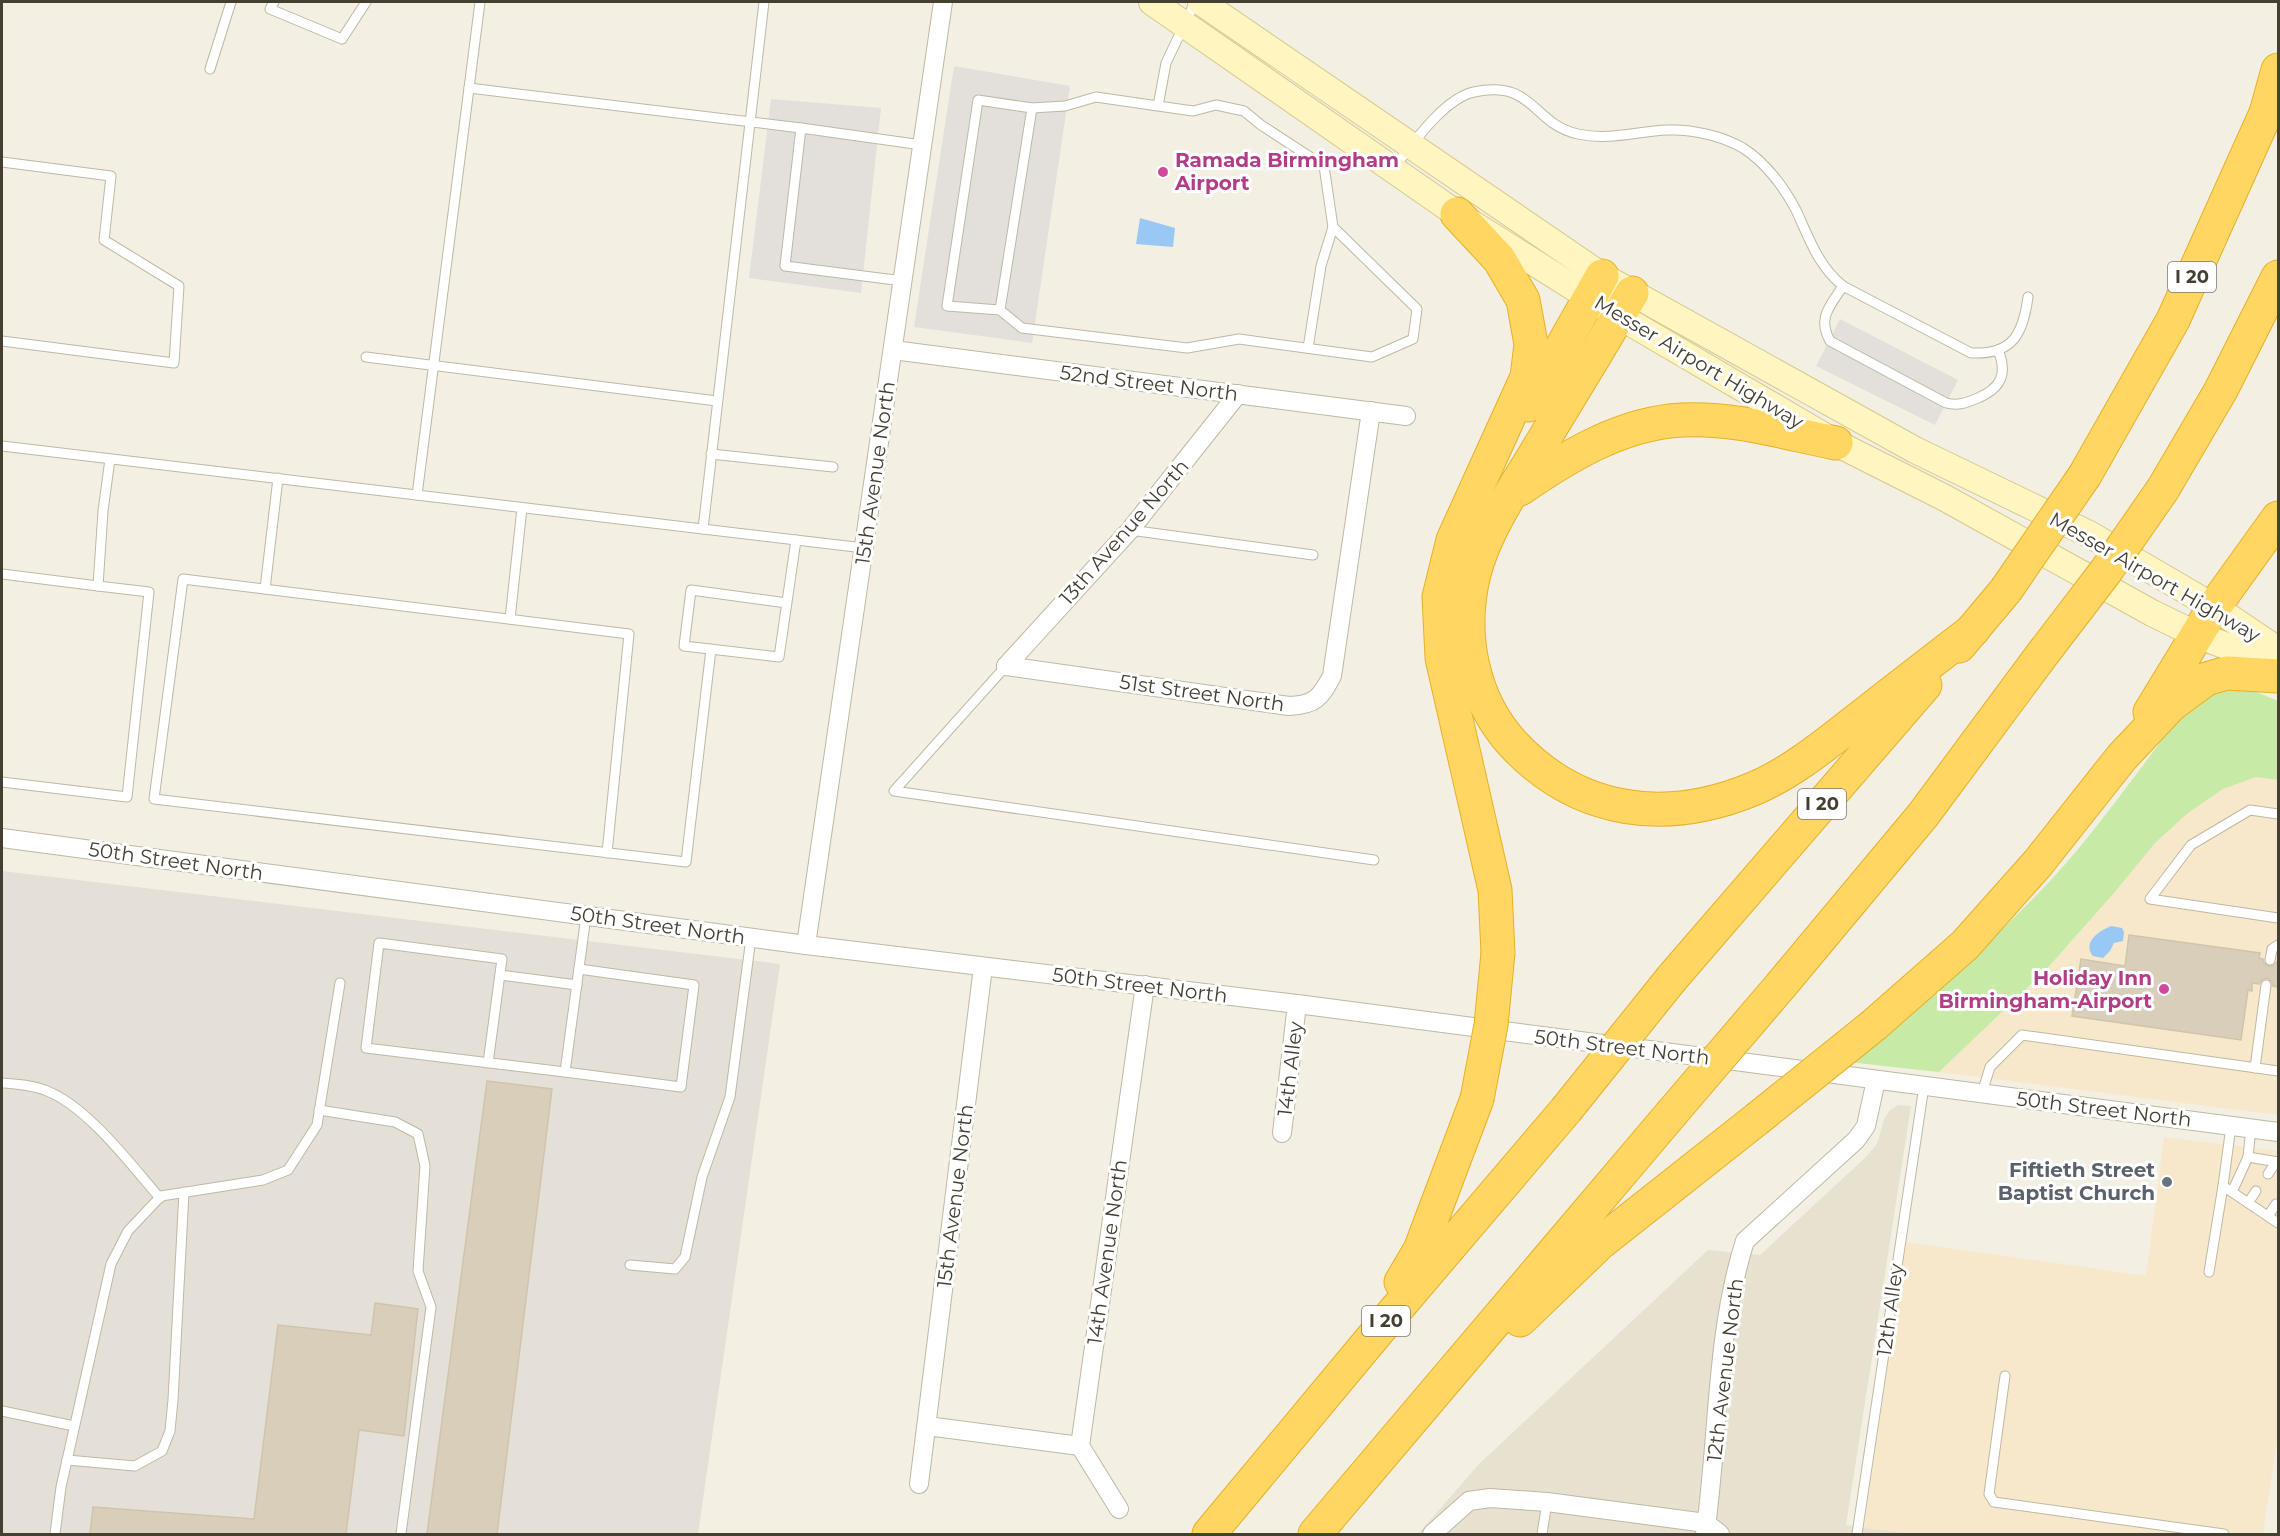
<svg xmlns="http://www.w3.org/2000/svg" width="2280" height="1536" viewBox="0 0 2280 1536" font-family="Montserrat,sans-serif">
<rect width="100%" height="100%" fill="#f3efe2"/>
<polygon fill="#e7e2d0" points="1898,1105 1911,1106 1846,1525 1916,1534 1418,1534 1480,1463 1708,1250 1760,1255 1866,1157 1877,1144 1884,1119 1890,1110"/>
<g fill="#f7e8cb">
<polygon points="2256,777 2278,780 2278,1115 1939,1072 2044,972 2114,893 2155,843 2188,813 2223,789"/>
<polygon points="2164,1137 2278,1151 2278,1434 2263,1534 1916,1534 1864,1528 1906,1242 2146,1276"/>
</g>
<polygon fill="#e4e0d8" points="2,871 780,964 698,1534 2,1534"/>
<path fill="#c7eba7" d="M2233,689L2254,691L2278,701V780L2256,777L2223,789L2188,813L2155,843L2114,893L2044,972L1939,1072L1848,1062C1919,1005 1989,946 2052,879C2104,822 2148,756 2196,696Z"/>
<g fill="#e3e0dc">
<polygon points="954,66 1070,86 1032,343 914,327"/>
<polygon points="771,99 881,108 861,293 749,278"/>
<polygon points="1840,319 1958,380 1935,425 1816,366"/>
</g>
<g fill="#99c8f5">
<polygon points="1140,218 1175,228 1173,247 1136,244"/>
<path d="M2111,926L2122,928L2124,932L2123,941L2114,943L2110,951L2103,958L2093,956C2082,942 2099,931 2111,926Z"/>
</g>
<g fill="#d8ceba" stroke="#d0c4aa" stroke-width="1.5">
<polygon points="2129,935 2260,953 2259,958 2263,959 2264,963 2268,966 2273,966 2278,961 2278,987 2273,986 2272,982 2267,978 2263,979 2259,984 2252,983 2252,991 2248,990 2241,1040 2072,1016 2081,959 2125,966"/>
<polygon points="487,1081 552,1089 497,1534 427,1534"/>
<polygon points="375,1303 418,1309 404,1436 359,1430 346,1534 90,1534 93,1507 254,1519 278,1325 371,1335"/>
</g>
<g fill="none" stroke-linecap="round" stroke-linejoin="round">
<defs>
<g id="service">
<polyline points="274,2 270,9 342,39 366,2"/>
<polyline points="210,69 231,2"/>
<polyline points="469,88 801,128"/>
<polyline points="1158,106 1193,111 1216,105 1244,111 1261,125 1324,166 1333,227 1417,309 1413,339 1372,357 1239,339 1187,348 1022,328 1000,310 947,306 978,100 1032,108 1065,106 1096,97 1158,106 1166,63 1195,2"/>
<polyline points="2,162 111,176 104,240 179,286 174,363 2,341"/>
<path d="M1393,169C1411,146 1444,98 1474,92C1534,79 1532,124 1578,134C1610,141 1637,131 1668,130C1692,129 1722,136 1743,148C1765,162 1784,187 1796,210C1809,238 1818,266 1843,286L1971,353C2013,355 2023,334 2028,297"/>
<polyline points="903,281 785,266 801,128 922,145"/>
<path d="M1843,286C1830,306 1817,318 1830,341L1946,403C1958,406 1966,403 1978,398C2001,388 2008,374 1998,350"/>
<polyline points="1000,310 1032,108"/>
<polyline points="1308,348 1321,266 1333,227"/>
<polyline points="366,357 717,401"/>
<polyline points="2,446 864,548"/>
<polyline points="711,454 833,467"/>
<polyline points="417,495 480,2"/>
<polyline points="703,529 764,2"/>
<polyline points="1130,530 1313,555"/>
<polyline points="2,574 98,586"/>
<polyline points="265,589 278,478"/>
<polyline points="787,603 691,590 684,646 779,657 796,540"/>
<polyline points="510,619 522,508"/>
<polyline points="1006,666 894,791 1374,860"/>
<polyline points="2,782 127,797 149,592 98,586 103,511 110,459"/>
<polyline points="2278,814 2250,810 2191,845 2150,899 2278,918"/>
<polyline points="607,853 629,634 183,579 154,799 686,862 711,649"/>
<polyline points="2270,960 2272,949 2278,945"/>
<polyline points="500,975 577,985"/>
<polyline points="488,1063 502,959 379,943 366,1048 565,1072 586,916"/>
<polyline points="2255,1068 2266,985"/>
<polyline points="565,1072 681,1087 694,985 579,969"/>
<path d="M2,1083C16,1084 33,1085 47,1091C88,1107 131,1165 160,1198"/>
<polyline points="1982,1093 1990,1067 2022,1035 2278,1071"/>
<polyline points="319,1110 395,1122 418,1134 425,1166 418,1271 431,1307 401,1534"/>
<polyline points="2231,1126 2223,1186 2278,1223"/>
<polyline points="2248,1157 2278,1162"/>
<polyline points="2268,1174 2276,1162"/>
<polyline points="2232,1192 2248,1157 2251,1128"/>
<polyline points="2248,1203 2256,1191"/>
<polyline points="2268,1216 2276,1204"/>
<polyline points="630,1265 675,1269 685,1257 702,1177 730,1097 751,938"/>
<polyline points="2209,1272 2223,1186"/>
<polyline points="2005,1376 1989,1494 1994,1502 2224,1534"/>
<polyline points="2,1411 74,1426"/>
<polyline points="67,1460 135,1466 162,1451 170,1431 173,1400 184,1192"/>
<polyline points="55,1534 61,1487 111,1264 128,1231 161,1196 263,1180 288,1170 317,1125 340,983"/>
<polyline points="1542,1534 1547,1502"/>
<polyline points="1857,1534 1924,1086"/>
</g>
<g id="minor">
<polyline points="893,350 1406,416"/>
<path d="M1006,666L1289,706C1315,705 1320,698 1332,676L1371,411"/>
<polyline points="1006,666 1130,530 1238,394"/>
<polyline points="2,838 806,945 1297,1004 2278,1132"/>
<polyline points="806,945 943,2"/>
<polyline points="1282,1133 1297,1004"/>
<polyline points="927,1426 1080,1446"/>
<polyline points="919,1484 983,967"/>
<polyline points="1119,1509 1080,1446 1145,985"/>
<polyline points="1432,1534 1469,1501 1490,1498 1547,1502 1706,1523 1720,1534"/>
<path d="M1705,1534C1719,1437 1715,1335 1745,1241L1856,1140L1866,1126L1876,1080"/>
</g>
<g id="secondary">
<polyline points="1152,2 1457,214 1619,316 1836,443 1945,498 2152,613 2197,635 2278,665"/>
<polyline points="1201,2 1602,276 1915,450 2089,534 2214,607 2278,650"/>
</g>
<g id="motorway">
<polyline points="1457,214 1499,259 1523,300 1531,344 1527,377 1453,540 1439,597 1442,658 1495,890 1498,953"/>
<path d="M1632,293C1600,347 1568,400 1535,454C1512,492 1485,531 1474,574C1459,634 1472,700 1514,745C1579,814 1666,825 1753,789C1791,773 1825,745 1857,720C1895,690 1934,660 1973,630"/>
<polyline points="1529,405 1602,276"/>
<polyline points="2085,475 2173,320 2266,113 2278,70"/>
<path d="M1520,489C1568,456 1622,423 1682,420C1733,417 1785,433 1836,443"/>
<polyline points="2163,489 2221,390 2278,277"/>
<polyline points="1959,646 2006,590"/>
<polyline points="2150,712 2214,607 2278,518"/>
<polyline points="1672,978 1925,685"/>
<polyline points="1782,984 1923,815 2044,652"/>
<polyline points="1874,1025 1965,945 2038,863 2122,757 2171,705 2206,679 2227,673 2278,676"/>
<polyline points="1401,1282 1420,1250 1477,1099"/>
<polyline points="1520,1320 1600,1243 1757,1119"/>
<polyline points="1209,1534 1388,1319 1566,1110"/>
<polyline points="1315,1534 1671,1114"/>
</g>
</defs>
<use href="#service" stroke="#bfb8a4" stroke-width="11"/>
<use href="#minor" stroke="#bfb8a4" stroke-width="20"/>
<use href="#secondary" stroke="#d6c98e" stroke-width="28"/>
<use href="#motorway" stroke="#e8b027" stroke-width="35"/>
<use href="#service" stroke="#fff" stroke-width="9"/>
<use href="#minor" stroke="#fff" stroke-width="18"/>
<use href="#secondary" stroke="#fff5c0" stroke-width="26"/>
<use href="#motorway" stroke="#ffd661" stroke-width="33"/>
<defs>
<g id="motorway-bridge">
<polyline points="2006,590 2085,475"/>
<polyline points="2044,652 2106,571 2163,489"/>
<polyline points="1477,1099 1491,1025 1498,953"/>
<polyline points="1566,1110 1672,978"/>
<polyline points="1671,1114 1782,984"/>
<polyline points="1757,1119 1874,1025"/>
</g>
</defs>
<use href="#motorway-bridge" stroke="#e8b027" stroke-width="35" stroke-linecap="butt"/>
<use href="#motorway-bridge" stroke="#ffd661" stroke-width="33"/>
</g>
<g fill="#d1479c" stroke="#fff" stroke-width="2">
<circle cx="1163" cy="172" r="6"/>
<circle cx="2164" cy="989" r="6"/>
</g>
<circle fill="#6b7280" stroke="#fff" stroke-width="2" cx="2167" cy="1182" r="6"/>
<g text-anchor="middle" stroke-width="6" stroke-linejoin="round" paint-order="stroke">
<g fill="#fff" stroke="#7d7970" stroke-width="1.5">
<rect x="2168" y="262" width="48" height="30" rx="4.5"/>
<rect x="1798" y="789" width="48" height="30" rx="4.5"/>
<rect x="1362" y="1306" width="48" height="30" rx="4.5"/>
</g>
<g font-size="18" font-weight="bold" fill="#453f32">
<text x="2192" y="283">I 20</text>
<text x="1822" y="810">I 20</text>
<text x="1386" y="1327">I 20</text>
</g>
<g font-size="20" font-weight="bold" fill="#b23c85" stroke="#fff" text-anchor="start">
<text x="1175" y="167">Ramada Birmingham<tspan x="1175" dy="23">Airport</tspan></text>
<text x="2152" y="985" text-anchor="end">Holiday Inn<tspan x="2152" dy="23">Birmingham-Airport</tspan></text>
</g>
<g font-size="20" fill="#453f32" stroke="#fff">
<text transform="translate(1699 362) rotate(31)" y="7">Messer Airport Highway</text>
<text transform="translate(1149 383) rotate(7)" y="7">52nd Street North</text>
<text transform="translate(875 473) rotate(-82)" y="7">15th Avenue North</text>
<text transform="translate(1124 532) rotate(-49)" y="7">13th Avenue North</text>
<text transform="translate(2155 577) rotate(30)" y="7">Messer Airport Highway</text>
<text transform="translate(1202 693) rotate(8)" y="7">51st Street North</text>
<text transform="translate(176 861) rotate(8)" y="7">50th Street North</text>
<text transform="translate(658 925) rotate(8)" y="7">50th Street North</text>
<text transform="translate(1140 985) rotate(7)" y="7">50th Street North</text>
<text transform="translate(1622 1047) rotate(7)" y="7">50th Street North</text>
<text transform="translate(1290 1069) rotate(-83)" y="7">14th Alley</text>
<text transform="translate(2104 1109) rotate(7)" y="7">50th Street North</text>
<text transform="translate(955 1196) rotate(-83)" y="7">15th Avenue North</text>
<text transform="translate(1107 1252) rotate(-82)" y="7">14th Avenue North</text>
<text transform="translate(1890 1310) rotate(-82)" y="7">12th Alley</text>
<text transform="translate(1725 1370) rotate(-83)" y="7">12th Avenue North</text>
</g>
<g font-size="20" font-weight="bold" fill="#5b616d" stroke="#fff" text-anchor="end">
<text x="2155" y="1177">Fiftieth Street<tspan x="2155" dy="23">Baptist Church</tspan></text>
</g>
</g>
<rect width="2280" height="1536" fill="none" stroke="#453f32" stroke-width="6"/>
</svg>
